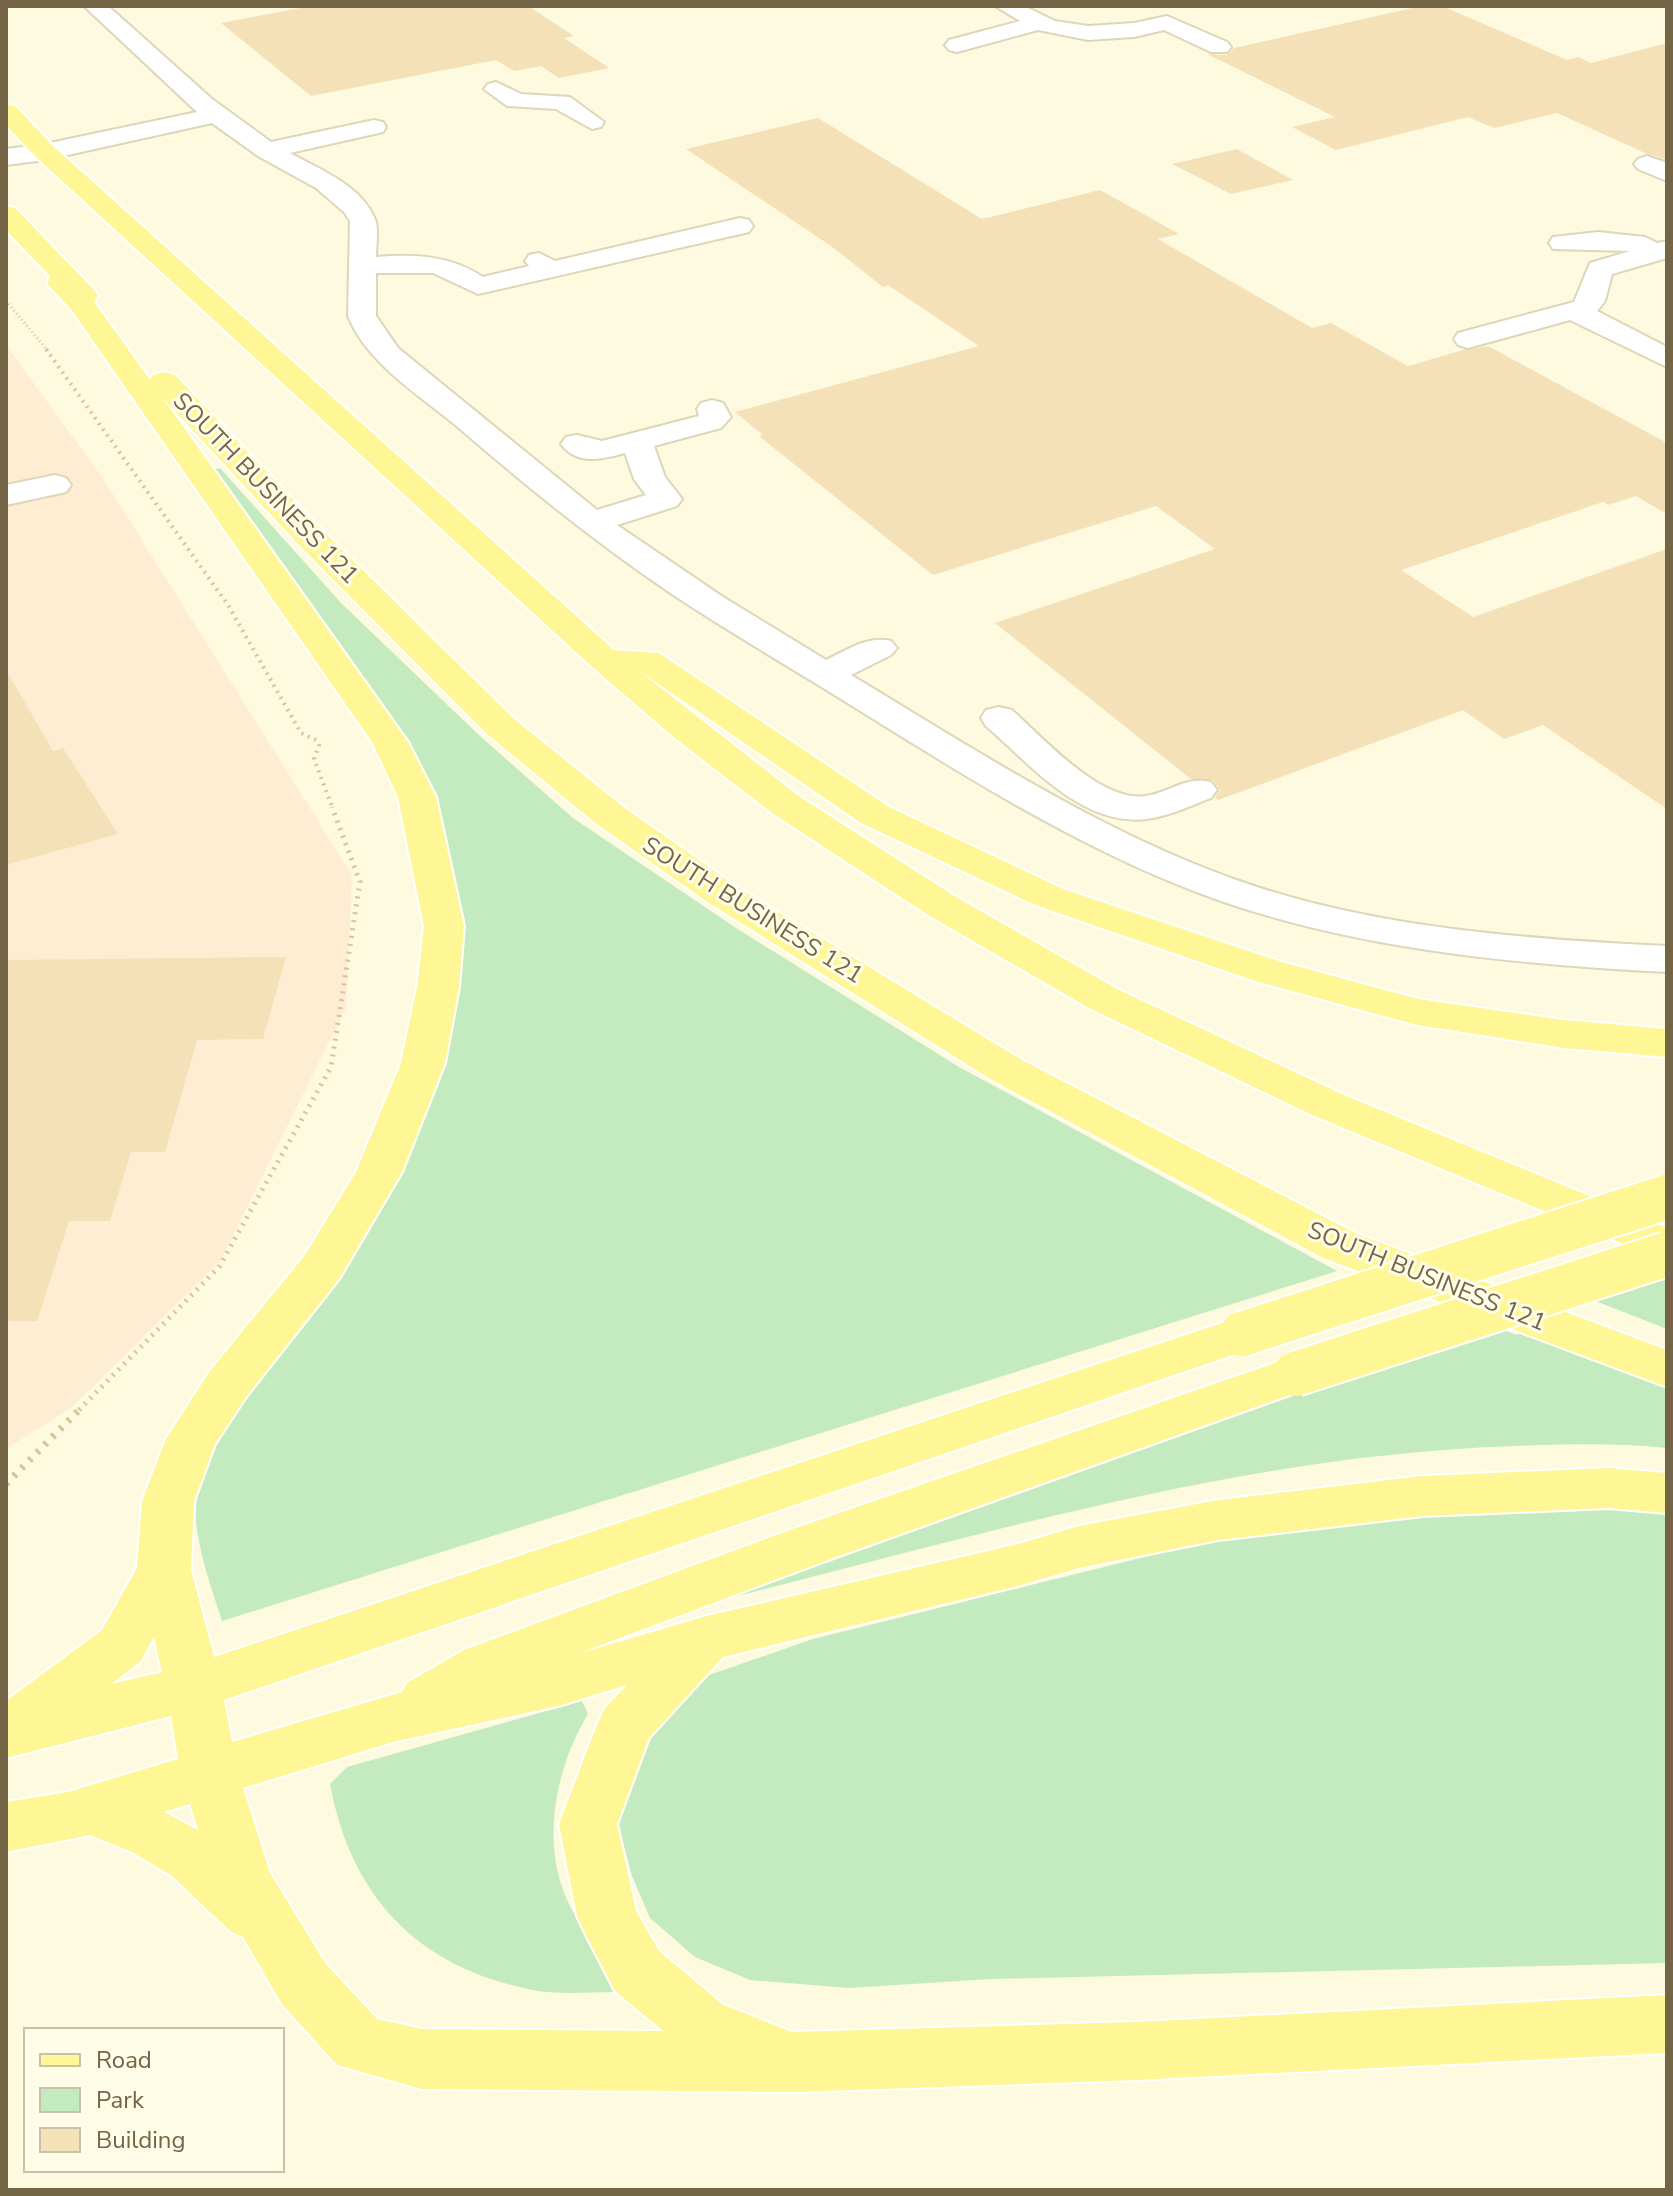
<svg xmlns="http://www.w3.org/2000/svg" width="1673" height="2196" viewBox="0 0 1673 2196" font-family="'Nunito Sans',sans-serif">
<rect width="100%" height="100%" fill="#fdfae0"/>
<polygon fill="#feedd3" points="6,345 104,480 352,875 346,1008 220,1261 72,1407 6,1449"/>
<g fill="#c4ebbf">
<path d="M220,468L342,604L481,737L573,818L736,928L959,1067L1337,1271L222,1621C213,1593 194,1539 196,1511C197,1477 213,1446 226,1416L443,1039L421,780L206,471Z"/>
<polygon points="1667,1274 1667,1329 1580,1295"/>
<path d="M1488,1325L1517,1335L1526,1331L1667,1384V1448C1617,1443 1566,1444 1516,1446C1240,1455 987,1534 721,1600L785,1562Z"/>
<polygon points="1667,1505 1667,1963 991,1979 849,1988 750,1980 695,1957 650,1918 632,1876 619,1827 624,1795 652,1723 706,1676 813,1639 1217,1539 1455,1506"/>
<path d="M582,1701L588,1714C558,1763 543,1832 562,1887C567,1903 577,1918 584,1932C597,1957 611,1962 613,1992C587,1992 558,1995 533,1990C419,1968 351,1898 330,1784L347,1767Z"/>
</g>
<g fill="#f4e1b7">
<polygon points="311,6 528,6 574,36 564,38 609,68 559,78 541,66 514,71 496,60 311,96 221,23"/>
<polygon points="1421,6 1442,6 1567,60 1578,57 1591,63 1667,43 1667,160 1645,153 1557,113 1494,128 1468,117 1336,150 1292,127 1335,117 1207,54 1227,55 1234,48"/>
<polygon points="818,118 982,219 1100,190 1179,234 1158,239 1312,328 1331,323 1408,366 1463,350 1488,346 1667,443 1667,514 1636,496 1608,505 1603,502 1401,570 1473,617 1667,549 1667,809 1543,725 1504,739 1463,710 1218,800 1215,798 1220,790 1213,780 1191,779 995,623 1215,549 1156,506 933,575 759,436 763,435 735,412 979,346 888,285 883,287 831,246 686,149"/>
<polygon points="1237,149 1293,180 1231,194 1172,164"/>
<polygon points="6,670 53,751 63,748 118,834 6,865"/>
<polygon points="286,957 263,1039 197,1040 165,1152 131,1152 110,1221 69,1221 37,1321 6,1321 6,960"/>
</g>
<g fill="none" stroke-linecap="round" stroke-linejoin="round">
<defs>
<g id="minor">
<path d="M84,6H108L212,99L271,142L374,120L383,122L386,127L383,132L290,153C320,170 360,184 375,219C379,229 376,245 376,257C414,254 450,255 483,277L529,266L525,261L529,255L539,253L555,261L740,218L749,220L753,226L749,232L478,294L433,273H376V316L398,348L597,510L646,495L634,479L625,453C603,459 577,466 561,444L566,437L577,435L602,441L699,416L697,409L701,403L712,400L723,403L731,417L721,428L654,446L665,477L682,499L677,506L617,525L723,597L826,660C847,650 868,635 891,641L897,648L891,655L851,675C979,752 1106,836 1248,884C1382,929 1527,939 1667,946V972C1516,964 1362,950 1218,900C1091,855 976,783 862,712C798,672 732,634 669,592C595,542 526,486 459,428C421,396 367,364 348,316L350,221L344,212L316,188L258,156L212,123L45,160L6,165V149L45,144L197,112Z"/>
<polygon points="995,6 1024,6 1055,21 1088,26 1134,23 1167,16 1227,42 1231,47 1227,52 1211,52 1164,30 1134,37 1088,40 1038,30 957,52 949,50 945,45 949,40 1020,21"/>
<polygon points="496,82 521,94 570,97 604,122 601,127 592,129 556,109 507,106 484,89 488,84"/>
<polygon points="1647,156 1667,163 1667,181 1638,169 1634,164 1638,159"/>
<polygon points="1598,232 1645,237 1657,243 1667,241 1667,258 1612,274 1605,301 1597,311 1667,347 1667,367 1570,320 1468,348 1458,345 1454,339 1458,333 1574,302 1590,263 1630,251 1553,249 1549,243 1553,237"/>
<polygon points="55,475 66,478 71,485 66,492 6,505 6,485"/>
<path d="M999,707L1012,710C1043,738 1101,803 1146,796C1170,792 1186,776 1211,782L1217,790L1211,798C1190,806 1169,816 1147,819C1082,827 1030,764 986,726L981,718L986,710Z"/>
</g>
<g id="major">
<polygon points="6,104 15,106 54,147 614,650 659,653 889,807 1063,889 1285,963 1418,999 1564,1020 1667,1029 1667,1057 1564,1048 1417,1025 1255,981 1035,905 861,823 638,670 800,797 956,897 1119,990 1344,1095 1667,1228 1667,1262 1312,1115 1089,1008 928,915 772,813 676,739 590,665 36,157 6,125"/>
<path d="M6,206L15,208L94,290L98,296L94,302L150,380L153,375L164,372L175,375L322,530L513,718L622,806L734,885L1022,1060L1357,1234L1667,1350V1387L1323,1258L992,1080L706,901L594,822L487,734L298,544L162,397L408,742L436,797L464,926L459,987L445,1063L402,1172L339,1279L246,1397L215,1444L194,1501L191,1570L214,1657L1225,1322L1242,1316L1259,1322L1266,1334L1259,1346L224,1700L232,1742L402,1692L407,1683L464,1650L790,1530L1295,1356L1312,1361L1320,1374L1312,1387L828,1560L577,1654L707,1616L1018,1544L1079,1526L1218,1500L1423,1476L1608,1468L1667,1473V1513L1608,1508L1423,1516L1218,1540L1079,1568L1018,1586L723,1657L649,1738L617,1824L636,1911L659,1951L722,2004L792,2032L1136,2022L1667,1995V2053L1136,2080L794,2092L422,2089L337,2065L281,2003L243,1937L231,1932L172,1876L132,1852L90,1835L6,1852V1802L68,1792L178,1759L171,1716L6,1758V1701L102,1630L137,1568L142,1501L166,1439L210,1371L305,1255L356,1172L401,1063L417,987L424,926L398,797L372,742L71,309L47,284L50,276L6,230ZM154,1637L162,1672L111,1684L140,1662ZM627,1685L605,1708L597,1725L559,1824L577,1916L586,1935L615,1991L663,2031L422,2029L377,2019L325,1963L270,1873L243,1788L393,1742L558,1706ZM190,1804L198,1830L164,1812Z"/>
</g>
</defs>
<use href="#minor" stroke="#dfd6b9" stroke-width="4"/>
<use href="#major" stroke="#fff" stroke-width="4"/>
<polyline stroke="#d8c49a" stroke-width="3" stroke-dasharray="1 3" stroke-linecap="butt" points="6,301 48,351"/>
<polyline stroke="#d8c49a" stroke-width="4" stroke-dasharray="2 5" stroke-linecap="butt" points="46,349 228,605 301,733 316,740 319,745 314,759 333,809"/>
<polyline stroke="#d8c49a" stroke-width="5" stroke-dasharray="2 6" stroke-linecap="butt" points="79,1410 219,1267 331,1067 360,882 332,807"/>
<polyline stroke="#d8c49a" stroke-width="7" stroke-dasharray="3 8" stroke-linecap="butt" points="6,1484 81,1408"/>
<use href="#minor" fill="#fff" fill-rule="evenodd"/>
<use href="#major" fill="#fff695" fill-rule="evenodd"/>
<defs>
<g id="major-bridge">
<polyline points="1242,1334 1667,1197"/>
<polyline points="1295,1374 1667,1254"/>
</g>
</defs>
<use href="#major-bridge" stroke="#fff" stroke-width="48" stroke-linecap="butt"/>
<use href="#major-bridge" stroke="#fff695" stroke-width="44"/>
</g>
<g text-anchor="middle" stroke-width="6" stroke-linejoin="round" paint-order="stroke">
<g font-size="24" fill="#756547" stroke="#fffde7">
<text transform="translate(266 488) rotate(46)" y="8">SOUTH BUSINESS 121</text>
<text transform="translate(753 910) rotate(32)" y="8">SOUTH BUSINESS 121</text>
<text transform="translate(1427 1276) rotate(22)" y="8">SOUTH BUSINESS 121</text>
</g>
</g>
<rect width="1673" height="2196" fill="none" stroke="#756547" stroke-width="16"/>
<rect x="24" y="2028" width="260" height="144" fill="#fffde7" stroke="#c8c0a7" stroke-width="2"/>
<rect x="40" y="2054" width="40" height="12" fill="#fff695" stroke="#c8c0a7" stroke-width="2"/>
<text x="96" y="2068" font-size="24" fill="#756547">Road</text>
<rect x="40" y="2088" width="40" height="24" fill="#c4ebbf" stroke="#c8c0a7" stroke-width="2"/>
<text x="96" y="2108" font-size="24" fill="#756547">Park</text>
<rect x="40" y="2128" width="40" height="24" fill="#f4e1b7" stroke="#c8c0a7" stroke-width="2"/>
<text x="96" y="2148" font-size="24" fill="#756547">Building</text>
</svg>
